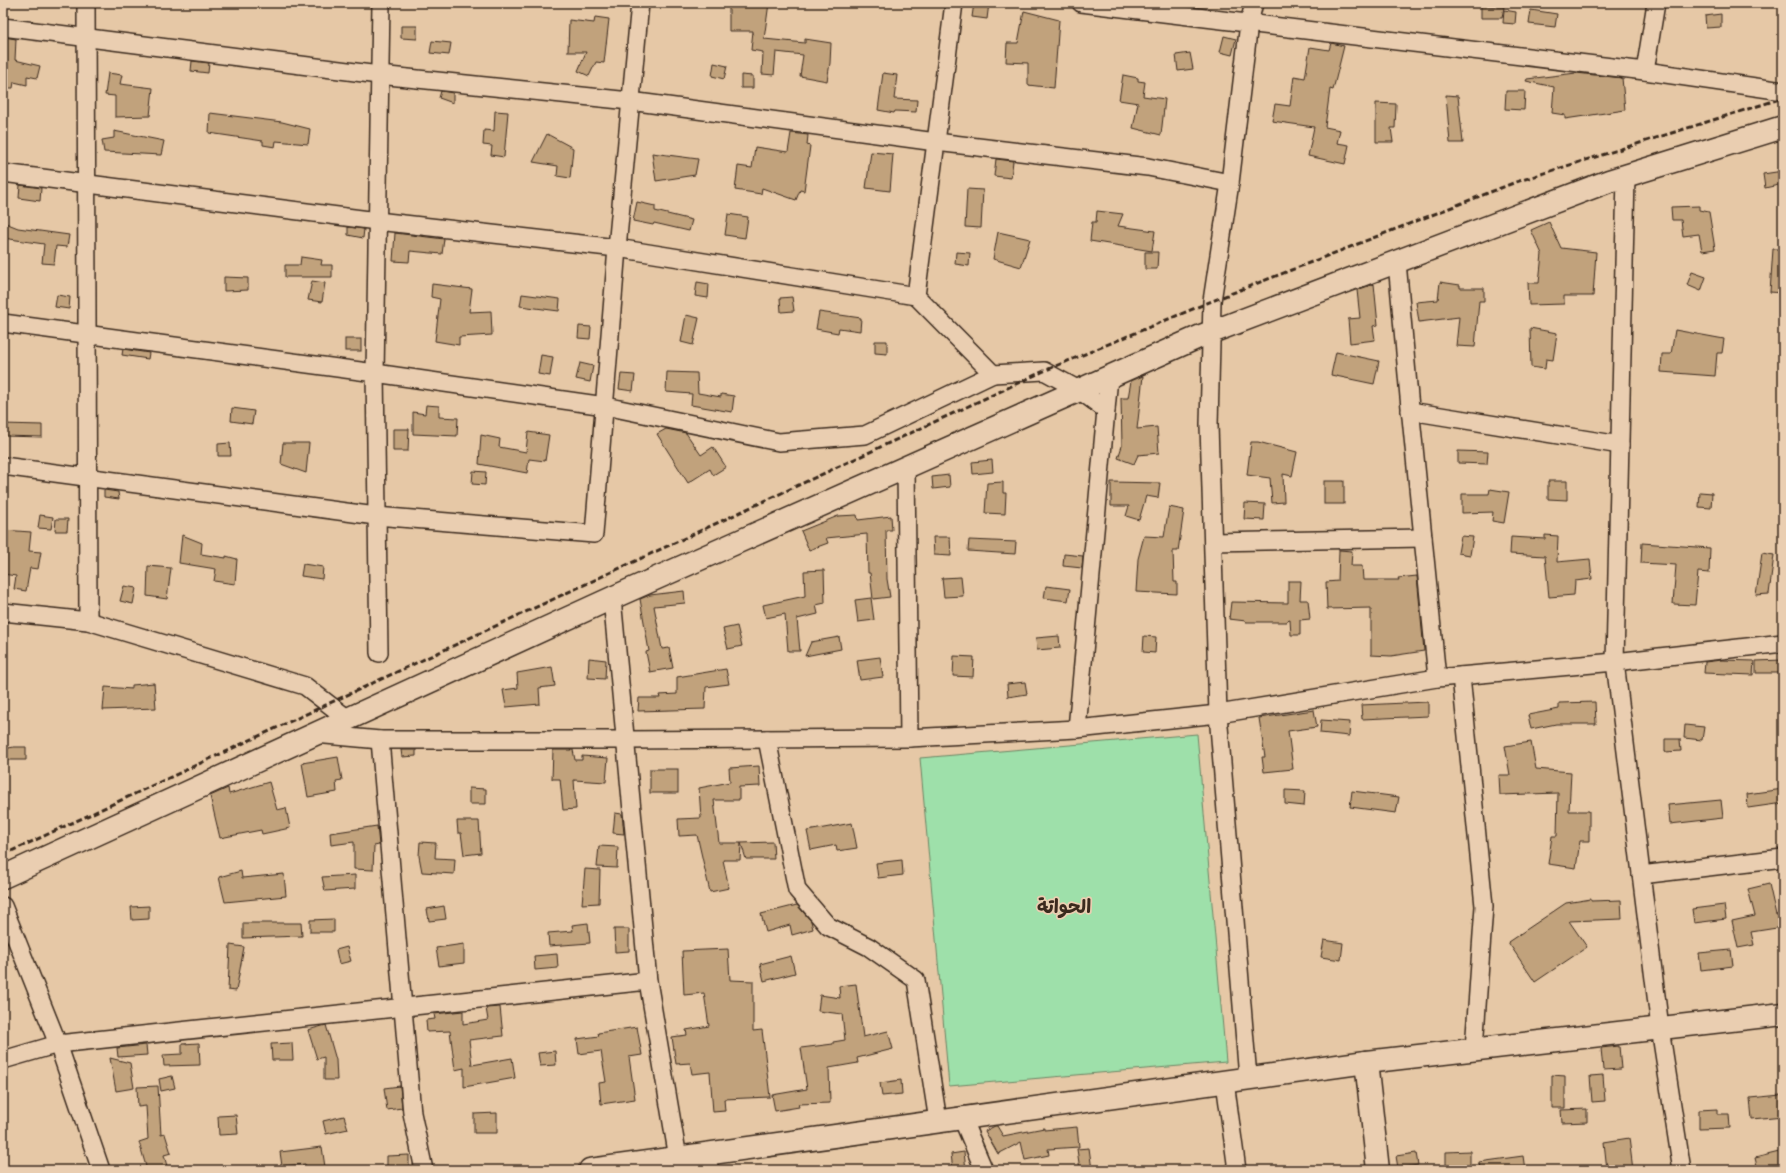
<svg xmlns="http://www.w3.org/2000/svg" width="1786" height="1173" viewBox="0 0 1786 1173" font-family="Pangolin,'Playpen Sans Arabic',sans-serif">
<rect width="100%" height="100%" fill="#e6c8a6"/>
<filter id="ink" filterUnits="userSpaceOnUse"><feTurbulence type="fractalNoise" baseFrequency=".025" numOctaves="2"/><feDisplacementMap in="SourceGraphic" scale="8" xChannelSelector="R" yChannelSelector="G"/><feConvolveMatrix kernelMatrix="1 2 1 2 8 2 1 2 1" color-interpolation-filters="sRGB"/></filter>
<g filter="url(#ink)">
<polygon fill="#9ee0aa" stroke="#6c8564" points="1197,734 1226,1062 949,1086 920,758"/>
<g fill="#c1a27c" stroke="#3b2a1e">
<polygon points="729,3 769,3 764,39 805,43 805,39 831,43 830,63 827,81 800,76 803,55 776,52 774,75 762,74 763,52 751,50 753,31 729,31"/>
<polygon points="974,3 989,3 987,19 972,17"/>
<polygon points="1481,6 1504,7 1502,18 1481,18"/>
<polygon points="1504,10 1516,12 1515,24 1503,23"/>
<polygon points="1531,10 1557,14 1555,27 1529,24"/>
<polygon points="1024,11 1059,20 1054,88 1028,85 1028,63 1006,62 1007,43 1018,43"/>
<polygon points="1721,14 1721,27 1706,28 1705,16"/>
<polygon points="595,17 609,19 604,63 596,62 589,76 578,71 586,52 568,52 569,20 594,23"/>
<polygon points="401,26 417,26 417,39 401,38"/>
<polygon points="1224,36 1236,39 1232,55 1220,52"/>
<polygon points="4,37 16,39 15,60 40,66 37,78 27,76 27,85 14,82 13,88 3,88"/>
<polygon points="432,41 451,43 449,55 430,53"/>
<polygon points="1331,43 1344,46 1333,90 1330,89 1325,127 1340,130 1337,143 1349,145 1345,164 1308,156 1314,127 1272,121 1275,104 1290,106 1294,76 1305,78 1310,47 1329,50"/>
<polygon points="1190,53 1193,69 1178,71 1176,55"/>
<polygon points="192,61 209,63 208,73 191,71"/>
<polygon points="714,63 727,66 724,79 712,76"/>
<polygon points="108,73 122,75 120,84 153,88 150,116 115,117 115,96 105,95"/>
<polygon points="883,73 897,75 894,99 917,100 916,112 895,111 894,113 878,110"/>
<polygon points="1576,73 1622,78 1625,110 1565,119 1565,115 1552,113 1554,87 1526,81 1527,79"/>
<polygon points="741,75 753,76 753,88 741,88"/>
<polygon points="1123,75 1138,78 1138,81 1145,82 1143,96 1165,99 1161,135 1133,128 1138,103 1119,100"/>
<polygon points="441,91 453,93 453,103 439,98"/>
<polygon points="1506,91 1525,91 1524,110 1505,109"/>
<polygon points="1446,95 1458,96 1463,143 1450,143"/>
<polygon points="1376,103 1396,104 1395,128 1391,128 1393,142 1376,142"/>
<polygon points="495,111 508,112 504,157 491,155 492,146 483,145 484,130 494,131"/>
<polygon points="210,113 282,122 310,129 308,144 276,141 275,147 263,145 263,141 209,133"/>
<polygon points="114,131 164,141 161,155 104,152 102,140 114,138"/>
<polygon points="791,133 808,135 807,145 810,146 804,191 800,190 796,200 762,188 761,194 735,190 738,166 752,168 755,147 788,152"/>
<polygon points="547,134 573,148 570,178 557,176 558,166 533,162"/>
<polygon points="871,152 893,154 890,191 866,188"/>
<polygon points="652,153 698,159 695,175 656,181"/>
<polygon points="996,159 1013,161 1011,178 994,176"/>
<polygon points="1783,171 1783,184 1765,188 1763,174"/>
<polygon points="20,185 41,188 40,201 19,198"/>
<polygon points="967,189 983,190 981,228 965,227"/>
<polygon points="637,202 655,206 655,211 692,220 689,231 654,223 653,225 633,221"/>
<polygon points="1699,206 1699,210 1709,212 1715,249 1702,251 1699,234 1683,236 1681,220 1672,220 1671,207"/>
<polygon points="1097,211 1123,214 1118,226 1155,231 1152,251 1090,241 1092,222 1096,222"/>
<polygon points="728,214 748,217 745,238 725,235"/>
<polygon points="3,222 18,228 69,235 67,247 56,246 54,264 42,263 44,244 3,238"/>
<polygon points="1549,222 1561,248 1596,252 1593,296 1564,296 1564,304 1529,305 1528,283 1539,283 1542,254 1531,230"/>
<polygon points="348,227 364,229 363,238 348,235"/>
<polygon points="998,232 1030,239 1021,267 993,259"/>
<polygon points="395,233 444,239 442,254 410,251 409,262 393,261"/>
<polygon points="1773,249 1783,249 1783,293 1770,292"/>
<polygon points="956,252 970,253 969,266 955,264"/>
<polygon points="1145,252 1158,252 1157,269 1145,269"/>
<polygon points="301,257 322,260 321,265 332,265 332,277 285,277 285,265 300,265"/>
<polygon points="1692,272 1706,277 1701,291 1687,285"/>
<polygon points="224,277 248,278 248,290 224,291"/>
<polygon points="312,281 325,283 322,302 308,300"/>
<polygon points="697,282 709,284 708,298 695,296"/>
<polygon points="1440,282 1460,285 1460,288 1484,288 1484,301 1479,301 1475,347 1456,346 1459,317 1419,322 1416,302 1438,300"/>
<polygon points="432,284 472,289 469,312 491,311 492,335 459,337 459,345 435,341 440,299 431,297"/>
<polygon points="1374,284 1378,325 1373,326 1375,340 1350,343 1348,319 1360,318 1357,290"/>
<polygon points="522,294 560,299 559,311 520,306"/>
<polygon points="57,295 70,297 69,309 55,307"/>
<polygon points="792,297 794,311 781,312 780,298"/>
<polygon points="819,312 861,318 860,331 839,328 838,333 816,329"/>
<polygon points="686,315 699,318 693,345 681,342"/>
<polygon points="579,326 591,327 590,339 578,338"/>
<polygon points="1530,328 1557,333 1553,360 1546,359 1545,369 1531,367"/>
<polygon points="1675,330 1724,339 1722,353 1717,353 1715,376 1661,372 1662,354 1671,354"/>
<rect x="345" y="339" width="16" height="12"/>
<polygon points="875,341 887,341 887,354 875,353"/>
<polygon points="123,349 149,353 148,359 122,355"/>
<polygon points="1336,352 1379,361 1374,384 1331,375"/>
<polygon points="541,355 553,357 550,376 538,374"/>
<polygon points="580,363 593,366 590,382 576,379"/>
<polygon points="667,372 697,373 698,393 721,397 721,394 734,396 732,412 691,405 692,394 666,392"/>
<polygon points="621,374 635,375 633,391 619,389"/>
<polygon points="1143,376 1137,429 1157,427 1159,453 1138,455 1134,464 1118,458 1122,446 1121,398 1128,398 1131,381"/>
<polygon points="426,405 439,406 439,417 458,418 457,436 413,434 413,412 425,414"/>
<polygon points="232,408 254,411 252,424 231,421"/>
<polygon points="3,424 42,425 42,437 3,436"/>
<polygon points="393,429 409,429 408,451 393,451"/>
<polygon points="666,429 686,433 701,455 713,447 726,467 713,475 710,469 688,483 657,434"/>
<polygon points="528,432 549,435 545,461 529,459 527,473 479,464 481,435 500,439 499,447 526,452"/>
<polygon points="1251,442 1258,442 1297,452 1292,476 1283,474 1284,502 1272,503 1270,478 1247,475"/>
<polygon points="230,443 231,456 218,456 218,444"/>
<polygon points="283,443 309,443 306,473 281,464"/>
<polygon points="1458,451 1488,452 1487,464 1458,463"/>
<polygon points="992,460 993,472 973,474 972,462"/>
<polygon points="473,471 486,472 485,485 472,484"/>
<polygon points="949,475 950,487 933,489 932,477"/>
<rect x="1324" y="481" width="20" height="23"/>
<polygon points="1548,481 1567,481 1567,500 1548,499"/>
<polygon points="1003,482 1003,493 1006,493 1005,514 985,513 987,483"/>
<polygon points="1111,482 1160,483 1158,498 1146,496 1139,520 1126,516 1129,506 1111,506"/>
<polygon points="1490,489 1509,492 1504,523 1492,521 1493,512 1462,513 1462,494 1489,494"/>
<polygon points="104,490 118,492 119,499 104,497"/>
<polygon points="1700,492 1712,493 1711,508 1699,507"/>
<polygon points="1245,503 1265,504 1264,520 1244,519"/>
<polygon points="1169,507 1184,510 1178,551 1173,551 1174,582 1177,582 1177,594 1136,592 1138,559 1144,536 1164,537"/>
<polygon points="40,515 53,517 51,529 38,528"/>
<polygon points="857,515 858,520 891,516 892,530 886,530 887,579 890,597 873,599 870,573 868,573 867,534 826,538 828,543 809,550 801,531 838,516"/>
<polygon points="56,519 68,519 67,531 55,531"/>
<polygon points="3,530 31,532 29,551 41,552 38,569 30,568 26,591 14,589 16,576 3,574"/>
<polygon points="182,535 202,543 201,554 226,558 226,556 237,559 235,584 214,581 216,569 179,563"/>
<polygon points="1545,535 1558,536 1557,562 1590,559 1592,579 1575,581 1574,595 1549,597 1545,556 1510,554 1511,537 1545,539"/>
<polygon points="1461,536 1473,537 1470,555 1458,553"/>
<polygon points="933,537 950,537 951,556 934,555"/>
<polygon points="969,540 1016,542 1015,554 968,551"/>
<polygon points="1642,543 1710,548 1709,573 1698,572 1695,605 1673,604 1676,565 1641,563"/>
<polygon points="1339,550 1352,551 1351,566 1362,566 1363,580 1399,580 1398,578 1417,576 1424,651 1391,656 1371,655 1371,608 1327,609 1326,582 1338,581"/>
<polygon points="1762,553 1774,555 1769,594 1756,595"/>
<polygon points="1064,554 1083,556 1082,568 1063,566"/>
<polygon points="303,564 323,567 322,579 301,576"/>
<polygon points="148,566 171,568 167,599 147,596"/>
<polygon points="824,570 825,603 816,605 818,614 797,619 800,651 788,651 785,614 766,618 763,605 805,596 804,571"/>
<polygon points="961,577 963,596 944,597 942,578"/>
<polygon points="1288,581 1301,581 1300,600 1308,600 1310,619 1300,620 1300,635 1291,635 1290,620 1287,621 1287,622 1246,622 1246,621 1229,619 1231,602 1288,603"/>
<polygon points="124,586 136,588 133,604 120,601"/>
<polygon points="1046,586 1070,589 1068,601 1044,598"/>
<polygon points="684,591 685,603 654,606 662,649 669,648 673,668 650,672 646,652 649,651 640,599 650,595"/>
<polygon points="871,598 874,620 858,622 855,600"/>
<polygon points="737,626 742,646 728,649 723,629"/>
<polygon points="1059,636 1060,648 1037,650 1036,638"/>
<polygon points="1144,636 1156,637 1155,653 1143,652"/>
<polygon points="839,637 841,649 805,656 811,642"/>
<polygon points="954,656 974,657 973,677 953,676"/>
<polygon points="880,657 883,677 860,680 857,660"/>
<polygon points="589,658 606,660 605,679 588,678"/>
<polygon points="1721,660 1754,661 1753,675 1704,673 1705,662"/>
<polygon points="1783,660 1783,673 1756,673 1756,661"/>
<polygon points="552,667 555,686 539,688 540,704 506,707 503,690 518,688 517,673"/>
<polygon points="726,669 729,684 706,687 705,709 638,711 639,698 660,698 659,695 677,694 677,677"/>
<polygon points="1025,682 1027,694 1008,697 1007,684"/>
<polygon points="154,683 156,708 103,710 105,687 132,689 132,685"/>
<polygon points="1428,702 1428,716 1362,719 1361,705"/>
<polygon points="1595,702 1596,724 1556,724 1531,729 1528,715 1559,709 1559,703"/>
<polygon points="1314,710 1317,727 1288,731 1293,769 1264,772 1262,757 1265,757 1259,718"/>
<polygon points="1321,720 1350,722 1349,736 1320,733"/>
<polygon points="1685,725 1704,727 1702,740 1684,738"/>
<polygon points="1665,739 1680,739 1681,751 1665,752"/>
<polygon points="1531,742 1536,769 1571,772 1569,811 1589,811 1589,841 1580,841 1576,868 1548,864 1552,836 1557,836 1558,793 1500,795 1499,775 1510,775 1505,746"/>
<polygon points="14,747 26,747 26,760 3,760 3,749"/>
<polygon points="401,750 416,750 416,756 402,757"/>
<polygon points="553,750 573,750 575,760 582,760 582,756 608,758 606,782 574,780 576,809 563,810 560,779 552,779"/>
<polygon points="338,757 342,780 336,781 337,792 308,797 302,763"/>
<polygon points="759,766 760,786 739,787 739,800 714,800 719,843 741,843 740,860 723,860 729,888 710,892 697,835 679,836 678,819 701,818 699,788 730,782 729,768"/>
<rect x="650" y="769" width="28" height="24"/>
<polygon points="269,782 277,810 286,808 290,828 262,834 261,830 220,838 210,796 228,788 229,794"/>
<polygon points="469,788 486,789 486,804 469,804"/>
<polygon points="1783,789 1783,803 1748,808 1747,794"/>
<polygon points="1285,790 1305,791 1304,806 1285,804"/>
<polygon points="1352,791 1399,797 1396,813 1350,807"/>
<polygon points="1721,800 1723,818 1670,824 1668,805"/>
<polygon points="615,813 622,814 624,834 613,833"/>
<polygon points="457,821 479,821 481,853 464,855 461,833 458,833"/>
<polygon points="852,823 857,848 837,851 836,845 811,850 807,831"/>
<polygon points="377,826 379,845 374,846 373,870 354,869 354,842 331,845 330,833"/>
<polygon points="420,842 436,843 435,858 455,859 454,874 422,872 419,856"/>
<polygon points="773,842 774,859 746,859 741,843"/>
<polygon points="599,846 618,847 617,868 597,867"/>
<polygon points="902,860 903,875 878,878 876,863"/>
<polygon points="585,869 600,870 599,903 582,904"/>
<polygon points="241,871 242,878 284,874 286,896 225,902 219,877"/>
<polygon points="355,875 355,889 325,891 322,877"/>
<polygon points="1769,884 1776,915 1783,914 1783,927 1751,932 1754,945 1738,948 1732,921 1755,916 1748,889"/>
<polygon points="1591,899 1591,901 1621,900 1622,919 1569,921 1587,947 1535,982 1508,942 1566,903"/>
<polygon points="797,905 811,921 813,929 792,935 790,925 766,932 761,914"/>
<polygon points="1724,905 1726,919 1694,923 1692,909"/>
<polygon points="149,906 149,919 132,920 131,907"/>
<polygon points="444,906 446,919 429,921 427,909"/>
<polygon points="334,919 334,932 310,932 310,920"/>
<polygon points="243,923 301,923 302,936 243,938"/>
<polygon points="588,923 590,943 549,946 548,933 573,931 572,925"/>
<polygon points="614,929 629,929 629,951 615,952"/>
<polygon points="1324,940 1343,943 1341,960 1321,957"/>
<polygon points="464,944 464,963 439,966 436,948"/>
<polygon points="230,945 244,947 236,991 228,990"/>
<polygon points="347,947 351,961 339,964 336,950"/>
<polygon points="728,949 730,980 753,981 753,1031 762,1030 770,1097 724,1099 725,1111 713,1112 710,1072 692,1074 690,1063 676,1064 672,1037 687,1035 686,1030 709,1026 704,993 684,995 682,951"/>
<polygon points="1731,950 1733,966 1701,970 1699,953"/>
<polygon points="557,954 558,968 535,970 534,956"/>
<polygon points="791,956 795,973 764,981 760,964"/>
<polygon points="856,984 863,1037 888,1031 893,1049 857,1058 858,1063 829,1068 830,1103 798,1104 799,1107 775,1111 772,1095 807,1089 801,1048 833,1044 833,1042 845,1040 842,1014 818,1011 820,995 840,998 839,986"/>
<polygon points="500,1007 503,1036 469,1040 472,1065 512,1058 515,1078 464,1087 464,1068 455,1070 450,1031 427,1032 426,1020 435,1019 434,1014 463,1011 463,1024 488,1020 486,1008"/>
<polygon points="326,1025 336,1060 337,1080 324,1080 324,1057 317,1059 308,1030"/>
<polygon points="637,1027 642,1055 629,1057 635,1099 601,1104 599,1083 606,1082 601,1051 579,1054 577,1039 599,1036 598,1033"/>
<polygon points="199,1043 200,1065 164,1066 163,1055 182,1054 182,1044"/>
<polygon points="292,1043 293,1060 272,1060 271,1044"/>
<polygon points="146,1045 147,1055 118,1057 117,1048"/>
<polygon points="1619,1046 1621,1069 1603,1070 1601,1048"/>
<polygon points="555,1051 556,1065 540,1066 538,1053"/>
<polygon points="110,1058 130,1063 134,1088 116,1091"/>
<polygon points="1552,1075 1565,1076 1565,1108 1552,1108"/>
<polygon points="1603,1075 1605,1101 1592,1102 1590,1076"/>
<polygon points="172,1076 175,1088 161,1091 159,1079"/>
<polygon points="901,1080 902,1094 882,1096 880,1083"/>
<polygon points="158,1086 161,1135 165,1134 171,1153 164,1155 168,1170 147,1170 139,1142 148,1139 146,1106 138,1107 137,1087"/>
<polygon points="400,1086 402,1108 387,1110 384,1088"/>
<polygon points="1781,1095 1783,1116 1752,1119 1750,1098"/>
<polygon points="1587,1109 1587,1122 1562,1123 1561,1110"/>
<polygon points="1717,1109 1717,1114 1729,1114 1730,1128 1699,1129 1699,1110"/>
<polygon points="497,1113 497,1133 474,1133 474,1114"/>
<polygon points="236,1115 238,1134 219,1135 218,1116"/>
<polygon points="344,1116 348,1129 326,1134 323,1121"/>
<polygon points="995,1126 997,1126 1003,1136 1044,1128 1044,1130 1077,1127 1079,1147 1048,1149 1049,1155 1025,1160 1021,1142 998,1154 985,1131"/>
<polygon points="1629,1138 1633,1170 1607,1170 1604,1142"/>
<polygon points="322,1147 325,1167 306,1170 305,1164 282,1166 280,1152"/>
<polygon points="1089,1148 1092,1170 1080,1170 1077,1149"/>
<polygon points="1470,1151 1470,1167 1446,1168 1446,1152"/>
<polygon points="964,1152 966,1170 953,1170 951,1154"/>
<polygon points="1779,1152 1782,1165 1758,1170 1755,1158"/>
<polygon points="1416,1153 1418,1165 1398,1168 1396,1156"/>
<polygon points="409,1155 409,1168 387,1169 387,1156"/>
<polygon points="1523,1156 1525,1170 1480,1170 1479,1162"/>
</g>
<g fill="none" stroke-linecap="round" stroke-linejoin="round">
<defs>
<g id="street">
<polyline points="86,3 88,621"/>
<polyline points="954,3 916,296 993,374 1044,371 1079,390 1106,410"/>
<polyline points="1081,3 1645,71 1783,91"/>
<polyline points="3,27 379,75 630,101 936,142 1148,167 1230,183"/>
<polyline points="1645,71 1656,3"/>
<polyline points="3,173 377,221 617,248 916,296"/>
<polyline points="1626,176 1615,662 1660,1028 1682,1170"/>
<polyline points="1397,262 1409,397 1437,678"/>
<polyline points="3,323 375,373 605,406 779,442 865,435 993,374"/>
<polyline points="1410,411 1620,445"/>
<polyline points="3,466 376,516 594,534 617,248 640,3"/>
<polyline points="906,467 909,738"/>
<polyline points="1213,542 1423,538"/>
<polyline points="612,598 648,981 678,1158"/>
<polyline points="3,612 88,621 305,686 348,719"/>
<polyline points="379,653 375,373 381,3"/>
<polyline points="1461,676 1484,906 1474,1049"/>
<polyline points="1077,729 1109,377"/>
<polyline points="315,734 380,740 625,740 909,738 1077,729 1218,714 1437,678 1615,662 1783,643"/>
<polyline points="767,739 797,890 828,926 869,947 916,980 938,1121"/>
<polyline points="380,740 412,1113 424,1170"/>
<polyline points="1641,875 1783,858"/>
<polyline points="3,906 58,1044 101,1170"/>
<polyline points="3,1060 58,1044 648,981"/>
<polyline points="1248,1078 1218,714 1209,425 1212,301 1230,183 1249,23 1254,3"/>
<polyline points="1225,1082 1237,1170"/>
<polyline points="962,1118 984,1170"/>
<polyline points="705,1154 710,1170"/>
</g>
<g id="secondary">
<polyline points="3,877 612,598 1201,336 1609,181 1783,127"/>
<polyline points="1366,1062 1378,1170"/>
<polyline points="590,1170 1366,1062 1783,1014"/>
</g>
</defs>
<use href="#street" stroke="#3b2a1e" stroke-width="20"/>
<use href="#secondary" stroke="#3b2a1e" stroke-width="25"/>
<use href="#street" stroke="#eaceb1" stroke-width="17"/>
<use href="#secondary" stroke="#eaceb1" stroke-width="22"/>
<polyline stroke="#3b2a1e" stroke-width="3" stroke-dasharray="6 3" stroke-linecap="butt" points="3,855 1044,371 1212,301 1516,182 1783,98"/>
</g>
</g>
<g text-anchor="middle" stroke-width="3.5" stroke-linejoin="round" paint-order="stroke">
<g font-size="19" font-weight="bold" fill="#3b2a1e" stroke="#eaceb1">
<text x="1064" y="913">الحواتة</text>
</g>
</g>
<rect width="1786" height="1173" fill="none" stroke="#eaceb1" stroke-width="16"/>
<rect x="8" y="8" width="1770" height="1157" fill="none" stroke="#3b2a1e" stroke-width="1.5" filter="url(#ink)"/>
</svg>
